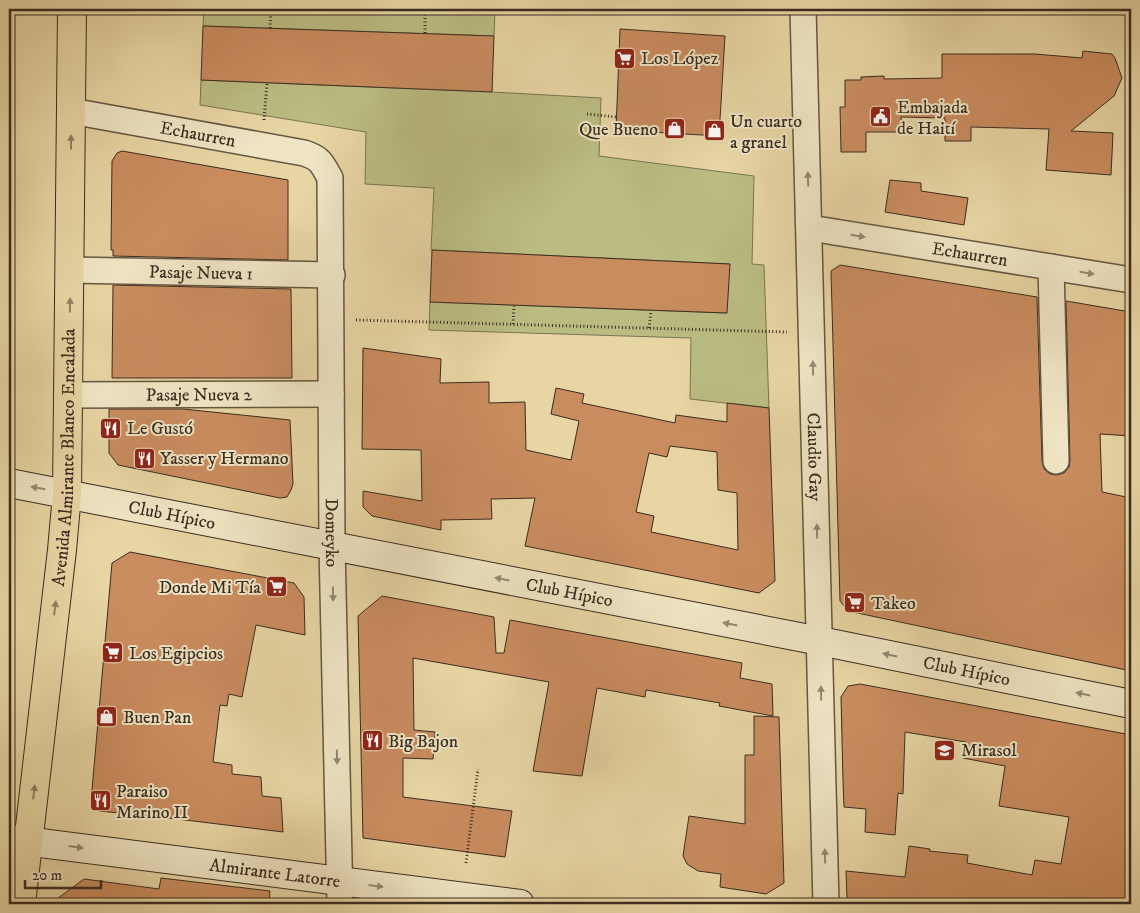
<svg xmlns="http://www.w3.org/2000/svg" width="1140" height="913" viewBox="0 0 1140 913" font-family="'IM FELL DW Pica',serif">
<rect width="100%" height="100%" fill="#e7d5a3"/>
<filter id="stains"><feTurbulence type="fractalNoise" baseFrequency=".004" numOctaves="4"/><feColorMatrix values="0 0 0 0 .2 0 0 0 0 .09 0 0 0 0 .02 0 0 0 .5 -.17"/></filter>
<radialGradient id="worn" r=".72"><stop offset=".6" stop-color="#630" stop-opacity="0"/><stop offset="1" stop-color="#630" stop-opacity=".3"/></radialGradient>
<g fill="#babc82" stroke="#7a7452">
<polygon points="204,9 438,9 495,11 494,36 203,26"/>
<polygon points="201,80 492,92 601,98 599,156 754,176 752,264 764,265 769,408 690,399 691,338 429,330 430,302 726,313 729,264 431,250 434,188 365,184 366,132 200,105"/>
</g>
<g fill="#c98c5f" stroke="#3a2c22" fill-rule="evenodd">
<polygon points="203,26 494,36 492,92 201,80"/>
<polygon points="620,29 725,36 719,136 616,130"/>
<polygon points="1083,51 1112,54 1115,58 1122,78 1114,96 1071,131 1113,133 1111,175 1046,170 1049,129 971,127 971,141 945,141 945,118 901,117 902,132 866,132 866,152 841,152 840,107 845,107 845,80 861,80 861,77 884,76 884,79 942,78 942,54 1035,54 1082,58"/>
<polygon points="122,151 288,180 288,260 113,256 113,250 111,250 112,161 117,153"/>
<polygon points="890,180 921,183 921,191 968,198 964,225 885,212"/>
<polygon points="432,250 730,264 727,313 430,302"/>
<polygon points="840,265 1037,297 1042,461 1044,469 1050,474 1056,475 1064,473 1069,467 1070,461 1066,301 1131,312 1131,436 1100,434 1102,492 1131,498 1131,671 848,611 840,601 831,271"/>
<polygon points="113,285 291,289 292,378 112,378"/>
<path d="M363,348L441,359L440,383L489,382V403L525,402L526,450L571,460L579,421L551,414L556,388L584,394L582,403L675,423L676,415L727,422V403L769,408L775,581L759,593L525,546L535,498L491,499L492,519L441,520V530L372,516L363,507V491L422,501L421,450L362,449ZM670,446L717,452L718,490L737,493L738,550L651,532L654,516L636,512L649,453L667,457Z"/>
<polygon points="109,409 183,409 290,420 293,484 291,490 287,497 280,498 118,465 109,453"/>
<polygon points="130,552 294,583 304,597 305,635 256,625 242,697 229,694 227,706 220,705 213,762 232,765 232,774 261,777 262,796 281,798 283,832 169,818 99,811 91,801 112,563"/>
<polygon points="382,596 494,617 496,653 504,653 510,620 742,663 740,678 772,684 773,716 719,706 720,703 646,690 645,697 597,688 582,776 533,771 549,682 413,658 414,730 435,732 433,759 403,758 403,797 512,811 505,857 363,838 358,616"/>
<polygon points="860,684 1131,735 1131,895 1129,895 1128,904 854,904 847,897 846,871 905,877 909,846 930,849 929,851 968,855 967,863 1032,875 1035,860 1061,864 1069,817 999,806 1005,766 963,758 966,742 905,732 903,794 898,793 895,835 865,832 866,809 844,807 843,781 841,697 848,686"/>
<polygon points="754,716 779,717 784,883 766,894 720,887 721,874 698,871 687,864 683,856 689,816 745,824 745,755 754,755"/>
<polygon points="161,878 270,891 269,904 50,904 84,879 159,889"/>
</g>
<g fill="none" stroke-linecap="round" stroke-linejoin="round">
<defs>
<g id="street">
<path id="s1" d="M803,9L826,904"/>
<path id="s2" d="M71,111L304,153C320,158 322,163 330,178L332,546L340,904"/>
<path id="s3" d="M810,228L1131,280"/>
<polyline points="1051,267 1056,461"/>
<path id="s4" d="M70,270L332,275"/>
<path id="s5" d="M68,395L331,394"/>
</g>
<g id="secondary">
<path id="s6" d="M9,483L820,641L1131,704"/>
<path id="s7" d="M9,839L520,904"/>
</g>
<g id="primary">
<path id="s8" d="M21,904L62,550L67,494L72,9"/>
</g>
</defs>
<use href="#street" stroke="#655642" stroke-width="28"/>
<use href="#secondary" stroke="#3a2c22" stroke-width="30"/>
<use href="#primary" stroke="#3a2c22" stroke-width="30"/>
<g stroke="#3a2c22" stroke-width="3" stroke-dasharray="1 2.5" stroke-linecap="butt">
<polyline points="270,28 271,9"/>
<polyline points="425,33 425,9"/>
<polyline points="587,114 616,117"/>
<polyline points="264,120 267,83"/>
<polyline points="356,320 787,332"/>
<polyline points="513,324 514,306"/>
<polyline points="649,328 651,311"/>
<polyline points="466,863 478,769"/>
</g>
<use href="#street" stroke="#efe4c3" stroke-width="25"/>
<use href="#secondary" stroke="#efe4c3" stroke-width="28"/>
<use href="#primary" stroke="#e7d5a3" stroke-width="28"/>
</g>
<defs><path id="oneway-solid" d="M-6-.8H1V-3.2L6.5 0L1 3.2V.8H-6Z" transform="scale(1.25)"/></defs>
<g fill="#908062">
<use href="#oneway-solid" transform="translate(71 142) rotate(-90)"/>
<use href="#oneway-solid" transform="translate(70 305) rotate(-89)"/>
<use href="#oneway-solid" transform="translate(55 608) rotate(-83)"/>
<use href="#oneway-solid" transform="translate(34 792) rotate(-83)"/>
</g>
<g fill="#948872">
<use href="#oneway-solid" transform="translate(808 179) rotate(-92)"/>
<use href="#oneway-solid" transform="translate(858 236) rotate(9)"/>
<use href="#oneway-solid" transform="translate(1087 273) rotate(9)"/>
<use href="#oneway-solid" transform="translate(813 368) rotate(-91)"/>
<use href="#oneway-solid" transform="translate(38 488) rotate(-170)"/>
<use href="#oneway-solid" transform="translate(817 531) rotate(-91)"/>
<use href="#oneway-solid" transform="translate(502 579) rotate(-169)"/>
<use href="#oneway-solid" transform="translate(333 594) rotate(89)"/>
<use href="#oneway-solid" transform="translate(730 624) rotate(-169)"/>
<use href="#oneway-solid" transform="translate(890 655) rotate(-168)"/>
<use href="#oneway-solid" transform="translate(821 693) rotate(-91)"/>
<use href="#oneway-solid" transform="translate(1083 694) rotate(-169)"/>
<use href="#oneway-solid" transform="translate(337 757) rotate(89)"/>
<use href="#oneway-solid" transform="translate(76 847) rotate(8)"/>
<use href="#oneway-solid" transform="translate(825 856) rotate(-91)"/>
<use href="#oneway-solid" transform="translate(376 886) rotate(7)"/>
</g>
<defs>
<symbol id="supermarket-square" viewBox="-11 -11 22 22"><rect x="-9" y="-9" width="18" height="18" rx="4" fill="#8f2418" stroke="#efe4c3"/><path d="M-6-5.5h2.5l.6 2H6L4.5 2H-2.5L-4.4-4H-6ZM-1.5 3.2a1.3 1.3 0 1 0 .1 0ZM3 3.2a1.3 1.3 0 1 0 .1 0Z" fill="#fff"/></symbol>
<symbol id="civic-square" viewBox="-11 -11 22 22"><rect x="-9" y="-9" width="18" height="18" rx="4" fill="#8f2418" stroke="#efe4c3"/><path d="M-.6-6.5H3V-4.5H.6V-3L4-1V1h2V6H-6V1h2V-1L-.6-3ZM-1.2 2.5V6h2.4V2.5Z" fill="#fff"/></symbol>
<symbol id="shop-square" viewBox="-11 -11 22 22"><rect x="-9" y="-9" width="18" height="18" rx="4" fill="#8f2418" stroke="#efe4c3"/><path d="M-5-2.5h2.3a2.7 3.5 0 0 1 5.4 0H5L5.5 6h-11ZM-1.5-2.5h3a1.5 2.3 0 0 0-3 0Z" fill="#fff"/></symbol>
<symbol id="restaurant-square" viewBox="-11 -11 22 22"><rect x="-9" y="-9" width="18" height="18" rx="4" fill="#8f2418" stroke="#efe4c3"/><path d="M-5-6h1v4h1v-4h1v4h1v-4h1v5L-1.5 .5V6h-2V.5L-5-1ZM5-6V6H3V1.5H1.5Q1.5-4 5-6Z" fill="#fff"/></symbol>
<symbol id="school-square" viewBox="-11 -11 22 22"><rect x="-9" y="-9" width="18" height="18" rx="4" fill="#8f2418" stroke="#efe4c3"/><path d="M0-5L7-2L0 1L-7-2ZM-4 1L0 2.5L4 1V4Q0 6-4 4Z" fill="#fff"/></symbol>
</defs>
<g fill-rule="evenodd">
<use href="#supermarket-square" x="612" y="46" width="25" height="25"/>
<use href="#civic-square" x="868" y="104" width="25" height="25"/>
<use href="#shop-square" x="662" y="116" width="25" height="25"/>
<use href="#shop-square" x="702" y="118" width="25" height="25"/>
<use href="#restaurant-square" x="98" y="416" width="25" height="25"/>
<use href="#restaurant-square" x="132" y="446" width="25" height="25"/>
<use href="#supermarket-square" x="264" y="574" width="25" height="25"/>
<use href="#supermarket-square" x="842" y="590" width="25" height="25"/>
<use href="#supermarket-square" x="100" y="640" width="25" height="25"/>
<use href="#shop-square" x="94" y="704" width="25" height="25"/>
<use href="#restaurant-square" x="360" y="728" width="25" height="25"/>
<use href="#school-square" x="932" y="738" width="25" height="25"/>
<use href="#restaurant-square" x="88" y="788" width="25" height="25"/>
</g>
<g text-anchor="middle" stroke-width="4" stroke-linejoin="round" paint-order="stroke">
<g font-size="18" fill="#3a2c22" stroke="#efe4c3" text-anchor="start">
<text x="641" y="64">Los López</text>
<text x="897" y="113">Embajada<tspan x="897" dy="21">de Haití</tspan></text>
<text x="730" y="127">Un cuarto<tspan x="730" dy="21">a granel</tspan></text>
<text x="658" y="135" text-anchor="end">Que Bueno</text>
<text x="127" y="434">Le Gustó</text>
<text x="160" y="464">Yasser y Hermano</text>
<text x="261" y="593" text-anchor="end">Donde Mi Tía</text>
<text x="871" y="609">Takeo</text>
<text x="129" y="659">Los Egipcios</text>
<text x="123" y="723">Buen Pan</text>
<text x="388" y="747">Big Bajon</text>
<text x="961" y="756">Mirasol</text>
<text x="116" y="797">Paraiso<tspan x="116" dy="21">Marino II</tspan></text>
</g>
<g font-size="18" fill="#3a2c22" stroke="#efe4c3">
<text dy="6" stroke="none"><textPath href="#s2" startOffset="129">Echaurren</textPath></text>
<text dy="6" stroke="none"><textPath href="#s3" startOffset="162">Echaurren</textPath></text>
<text dy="6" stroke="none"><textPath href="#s4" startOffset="131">Pasaje Nueva 1</textPath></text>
<text dy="6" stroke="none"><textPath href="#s5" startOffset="131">Pasaje Nueva 2</textPath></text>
<text dy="6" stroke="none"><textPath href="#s1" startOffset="448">Claudio Gay</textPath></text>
<text dy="6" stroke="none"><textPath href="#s8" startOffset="449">Avenida Almirante Blanco Encalada</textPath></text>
<text dy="6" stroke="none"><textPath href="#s6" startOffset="166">Club Hípico</textPath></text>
<text dy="6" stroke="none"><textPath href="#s2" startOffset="629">Domeyko</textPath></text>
<text dy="6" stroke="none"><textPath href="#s6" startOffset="571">Club Hípico</textPath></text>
<text dy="6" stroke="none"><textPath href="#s6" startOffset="976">Club Hípico</textPath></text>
<text dy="6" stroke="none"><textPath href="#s7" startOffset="268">Almirante Latorre</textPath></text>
</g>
</g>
<rect width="1140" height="913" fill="none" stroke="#e7d5a3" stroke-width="30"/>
<rect x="10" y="10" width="1120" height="893" fill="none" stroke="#3a2c22" stroke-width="2.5"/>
<rect x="15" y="15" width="1110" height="883" fill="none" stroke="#3a2c22"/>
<path d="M25 880v8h76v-8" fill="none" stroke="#3a2c22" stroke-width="2.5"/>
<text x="32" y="880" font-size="15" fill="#3a2c22" stroke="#efe4c3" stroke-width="4" paint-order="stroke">20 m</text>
<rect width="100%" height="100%" filter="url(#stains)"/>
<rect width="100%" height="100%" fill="url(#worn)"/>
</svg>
